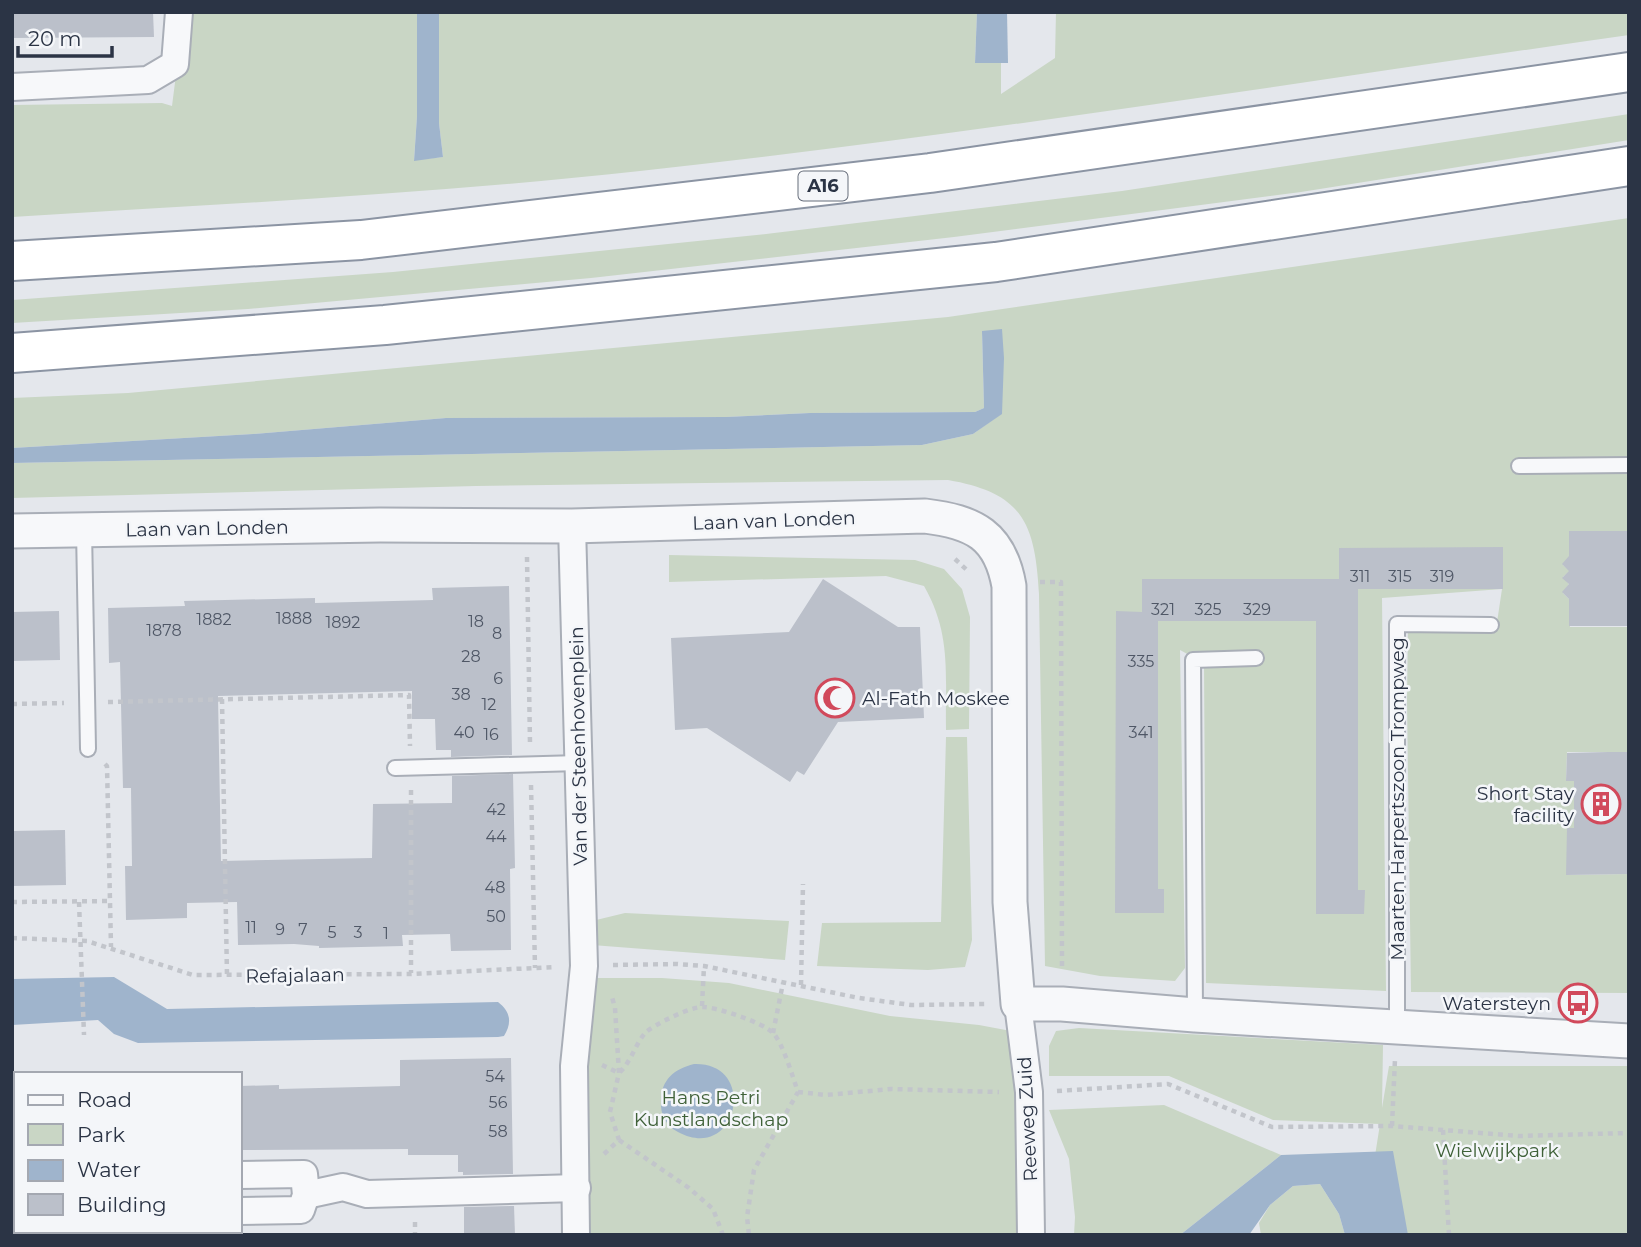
<svg xmlns="http://www.w3.org/2000/svg" width="1641" height="1247" viewBox="0 0 1641 1247" font-family="Montserrat,sans-serif">
<rect width="100%" height="100%" fill="#e4e7ec"/>
<g fill="#c9d6c5">
<path d="M184,12H417V116L414,160L443,157L439,123V12H977L975,62L1001,63V94L1055,58L1056,12H1629V35C1299,82 971,135 640,171C432,194 222,204 12,217V105L162,103L172,106Z"/>
<polygon points="1629,114 1629,140 1301,192 954,237 591,278 248,309 12,323 12,300 393,272 766,234 1122,191"/>
<path d="M1629,218V532L1569,558L1563,565L1570,571L1563,577L1569,584L1563,593L1569,599L1570,627H1629V752H1567L1566,780L1574,781V828L1567,829V875L1629,874V993L1411,992L1407,700L1408,629H1496L1502,589L1382,598L1386,991L1206,983L1204,663L1180,650L1185,968L1175,981L1100,976L1045,966L1039,594C1035,523 1023,493 948,480L476,486L12,498V463L922,445L973,434L1001,414L982,332L984,408L975,412L810,413L726,417L446,418L253,434L12,448V398L128,393L948,317Z"/>
<path d="M669,555L915,560L944,569L962,589L970,617L969,729L946,730C945,675 952,635 924,586L886,576L669,582Z"/>
<polygon points="946,737 967,737 972,940 965,967 928,970 817,966 822,923 941,922"/>
<polygon points="625,913 789,921 785,960 592,945 592,921"/>
<polygon points="593,978 662,978 729,983 890,1016 979,1025 1011,1031 1019,1084 1016,1235 585,1235 584,1059"/>
<polygon points="1079,1028 1383,1045 1382,1108 1389,1066 1629,1066 1629,1235 1377,1235 1366,1213 1380,1124 1273,1120 1169,1076 1049,1076 1049,1046 1056,1031"/>
<polygon points="1164,1105 1281,1155 1180,1235 1074,1235 1075,1217 1069,1159 1049,1110"/>
<polygon points="1320,1184 1339,1214 1345,1235 1261,1235 1259,1223 1270,1205 1293,1186"/>
</g>
<g fill="#9fb4cc">
<polygon points="417,12 439,12 439,123 443,157 414,161 417,116"/>
<polygon points="977,12 1007,12 1008,63 975,63"/>
<polygon points="1002,329 1004,358 1002,414 973,434 922,445 12,463 12,448 253,434 446,418 726,417 810,413 975,412 984,408 982,331"/>
<path d="M114,977L167,1009L498,1002C511,1012 512,1023 504,1036L498,1037L138,1043L114,1034L98,1020L12,1025V979Z"/>
<path d="M694,1064C759,1062 738,1164 678,1132C666,1126 660,1114 661,1101C661,1080 674,1069 694,1064Z"/>
<polygon points="1393,1151 1408,1235 1345,1235 1339,1214 1320,1184 1293,1186 1270,1205 1249,1235 1180,1235 1281,1155"/>
</g>
<g fill="#bbc0ca">
<polygon points="12,12 153,12 154,37 12,38"/>
<polygon points="1569,531 1629,531 1629,626 1569,626 1569,599 1562,592 1569,584 1562,578 1569,571 1562,564 1569,556"/>
<polygon points="1503,547 1503,589 1358,589 1358,890 1365,890 1364,914 1316,914 1316,621 1158,621 1158,889 1164,889 1164,913 1115,913 1116,611 1142,612 1142,579 1339,579 1339,548"/>
<polygon points="823,579 898,627 920,627 924,718 838,722 804,775 797,771 790,782 707,728 675,730 671,638 789,632"/>
<polygon points="509,586 512,755 451,757 451,750 436,750 435,719 412,719 412,691 218,696 221,861 372,858 373,804 452,803 452,776 513,774 515,868 510,869 511,950 451,951 450,934 402,935 403,946 319,948 319,946 294,944 238,945 237,902 187,903 187,918 126,920 125,866 132,866 131,788 123,788 120,662 109,663 108,608 185,606 184,601 315,598 315,603 433,600 432,588"/>
<polygon points="59,611 60,660 12,661 12,612"/>
<polygon points="1608,752 1629,752 1629,874 1566,875 1567,828 1574,828 1574,781 1566,781 1567,753"/>
<polygon points="65,830 66,885 12,886 12,831"/>
<polygon points="511,1058 513,1174 463,1175 463,1172 458,1172 458,1155 408,1155 408,1149 240,1150 240,1086 279,1085 279,1089 400,1086 400,1060"/>
<polygon points="514,1206 515,1235 464,1235 464,1207"/>
</g>
<g fill="none" stroke-linecap="round" stroke-linejoin="round">
<defs>
<g id="service">
<polyline points="1519,466 1629,465"/>
<polyline points="84,530 88,749"/>
<polyline points="395,768 579,763"/>
<polyline points="1195,1015 1193,660 1256,658"/>
<polyline points="1397,1026 1397,624 1491,625"/>
</g>
<g id="minor">
<polyline points="12,87 148,80 175,64 179,12"/>
<polyline points="572,526 584,966 574,1066 576,1235"/>
<polyline points="1018,1004 1029,1092 1031,1235"/>
<polyline points="240,1175 304,1174 306,1195 301,1210 240,1211"/>
<polyline points="306,1195 343,1187 367,1194 577,1188"/>
</g>
<path id="tertiary" d="M12,531L380,525L572,526L925,516C974,522 1000,535 1009,586L1010,902L1018,1004H1062L1195,1015L1629,1041"/>
<g id="motorway">
<polyline points="12,261 361,240 930,173 1629,72"/>
<polyline points="12,353 385,325 996,262 1629,166"/>
</g>
</defs>
<use href="#service" stroke="#a9aeb7" stroke-width="18"/>
<use href="#minor" stroke="#a9aeb7" stroke-width="30"/>
<use href="#tertiary" stroke="#a9aeb7" stroke-width="37"/>
<use href="#motorway" stroke="#8b94a3" stroke-width="42"/>
<g stroke="#c2c5cb" stroke-width="4.5" stroke-dasharray="5 5" stroke-linecap="butt">
<polyline points="527,557 530,744"/>
<polyline points="955,559 969,572"/>
<polyline points="1040,582 1061,582 1062,971"/>
<polyline points="222,699 227,976"/>
<polyline points="108,702 409,695 410,746"/>
<polyline points="12,704 64,703"/>
<polyline points="105,764 107,766 111,947"/>
<polyline points="531,785 535,968"/>
<polyline points="411,790 411,973"/>
<polyline points="12,902 110,901"/>
<polyline points="79,902 84,1035"/>
<polyline points="12,938 87,941 193,975 411,974 555,967"/>
<polyline points="613,965 677,964 704,966 859,998 911,1005 986,1004"/>
<polyline points="801,985 803,884"/>
<polyline points="702,1006 704,966"/>
<polyline points="773,1033 783,983"/>
<path d="M602,1065L619,1073C631,1062 635,1045 645,1033C653,1025 692,1006 703,1007C717,1007 764,1023 773,1033C783,1043 793,1078 798,1092L754,1170L747,1217L749,1235"/>
<polyline points="1057,1091 1168,1084 1272,1127 1392,1126 1519,1136 1629,1133"/>
<polyline points="798,1092 826,1095 891,1089 999,1092"/>
<polyline points="1392,1126 1395,1059"/>
<polyline points="1443,1130 1449,1235"/>
<polyline points="619,1140 689,1188 713,1209 723,1235"/>
<polyline points="604,1154 619,1140 610,1112 619,1073 615,1008 612,997"/>
<polyline points="415,1222 415,1235"/>
</g>
<use href="#service" stroke="#f7f8fa" stroke-width="14"/>
<use href="#minor" stroke="#f7f8fa" stroke-width="26"/>
<use href="#tertiary" stroke="#f7f8fa" stroke-width="33"/>
<use href="#motorway" stroke="#fff" stroke-width="38"/>
</g>
<defs>
<symbol id="mosque-ring" viewBox="-11 -11 22 22"><circle r="9.5" fill="#f4f6f9" stroke="#d1495b" stroke-width="1.5"/><path d="M3.5-4.9A6 6 0 1 0 3.5 4.9A5 5 0 1 1 3.5-4.9Z" fill="#d1495b"/></symbol>
<symbol id="building-ring" viewBox="-11 -11 22 22"><circle r="9.5" fill="#f4f6f9" stroke="#d1495b" stroke-width="1.5"/><path d="M-4-6H4V6H1V3H-1V6H-4ZM-2.5-4.3h1.7v1.8h-1.7ZM.8-4.3h1.7v1.8H.8ZM-2.5-1h1.7V.8h-1.7ZM.8-1h1.7V.8H.8Z" fill="#d1495b"/></symbol>
<symbol id="bus-ring" viewBox="-11 -11 22 22"><circle r="9.5" fill="#f4f6f9" stroke="#d1495b" stroke-width="1.5"/><path d="M-5-6H5V4H4V6H2V4H-2V6H-4V4H-5ZM-3.5-4V0h7V-4ZM-3.5 1.2v1.5H-2V1.2ZM2 1.2v1.5H3.5V1.2Z" fill="#d1495b"/></symbol>
</defs>
<g fill-rule="evenodd">
<use href="#mosque-ring" x="813" y="676" width="44" height="44"/>
<use href="#building-ring" x="1579" y="782" width="44" height="44"/>
<use href="#bus-ring" x="1556" y="981" width="44" height="44"/>
</g>
<g text-anchor="middle" stroke-width="5" stroke-linejoin="round" paint-order="stroke">
<g font-size="16" fill="#4f5766">
<text x="1360" y="582">311</text>
<text x="1400" y="582">315</text>
<text x="1442" y="582">319</text>
<text x="1163" y="615">321</text>
<text x="1208" y="615">325</text>
<text x="1257" y="615">329</text>
<text x="294" y="624">1888</text>
<text x="214" y="625">1882</text>
<text x="476" y="627">18</text>
<text x="343" y="628">1892</text>
<text x="164" y="636">1878</text>
<text x="497" y="639">8</text>
<text x="471" y="662">28</text>
<text x="1141" y="667">335</text>
<text x="498" y="684">6</text>
<text x="461" y="700">38</text>
<text x="489" y="710">12</text>
<text x="464" y="738">40</text>
<text x="1141" y="738">341</text>
<text x="491" y="740">16</text>
<text x="496" y="815">42</text>
<text x="496" y="842">44</text>
<text x="495" y="893">48</text>
<text x="496" y="922">50</text>
<text x="251" y="933">11</text>
<text x="280" y="935">9</text>
<text x="303" y="935">7</text>
<text x="332" y="938">5</text>
<text x="358" y="938">3</text>
<text x="386" y="939">1</text>
<text x="495" y="1082">54</text>
<text x="498" y="1108">56</text>
<text x="498" y="1137">58</text>
</g>
<rect fill="#f4f6f9" stroke="#676e7b" stroke-width="2" x="798.5" y="171.5" width="49" height="29" rx="5"/>
<g font-size="18" font-weight="bold" fill="#2b3445">
<text x="823" y="192">A16</text>
</g>
<g font-size="19" fill="#2b3445" stroke="#f4f6f9">
<text transform="translate(774 520) rotate(-2)" y="7">Laan van Londen</text>
<text transform="translate(207 528) rotate(-1)" y="7">Laan van Londen</text>
<text transform="translate(578 746) rotate(-91)" y="7">Van der Steenhovenplein</text>
<text transform="translate(1397 799) rotate(-90)" y="7">Maarten Harpertszoon Trompweg</text>
<text transform="translate(295 975) rotate(-1)" y="7">Refajalaan</text>
<text transform="translate(1027 1119) rotate(-93)" y="7">Reeweg Zuid</text>
</g>
<g font-size="19" fill="#2b3445" stroke="#f4f6f9" text-anchor="end">
<text x="862" y="705" text-anchor="start">Al-Fath Moskee</text>
<text x="1574" y="800">Short Stay<tspan x="1574" dy="22">facility</tspan></text>
<text x="1551" y="1010">Watersteyn</text>
</g>
<g font-size="19" fill="#3f6138" stroke="#f4f6f9">
<text x="711" y="1104">Hans Petri<tspan x="711" dy="22">Kunstlandschap</tspan></text>
<text x="1497" y="1157">Wielwijkpark</text>
</g>
</g>
<rect width="1641" height="1247" fill="none" stroke="#2b3445" stroke-width="28"/>
<rect x="14" y="1072" width="228" height="161" fill="#f4f6f9" stroke="#a4a8b1" stroke-width="2"/>
<rect x="28" y="1095" width="35" height="10" fill="#f7f8fa" stroke="#a4a8b1" stroke-width="2"/>
<text x="77" y="1107" font-size="21" fill="#2b3445">Road</text>
<rect x="28" y="1124" width="35" height="21" fill="#c9d6c5" stroke="#a4a8b1" stroke-width="2"/>
<text x="77" y="1142" font-size="21" fill="#2b3445">Park</text>
<rect x="28" y="1160" width="35" height="21" fill="#9fb4cc" stroke="#a4a8b1" stroke-width="2"/>
<text x="77" y="1177" font-size="21" fill="#2b3445">Water</text>
<rect x="28" y="1194" width="35" height="21" fill="#bbc0ca" stroke="#a4a8b1" stroke-width="2"/>
<text x="77" y="1212" font-size="21" fill="#2b3445">Building</text>
<path d="M18 46v10h94v-10" fill="none" stroke="#2b3445" stroke-width="3.5"/>
<text x="28" y="46" font-size="21" fill="#2b3445" stroke="#f4f6f9" stroke-width="5" paint-order="stroke">20 m</text>
</svg>
